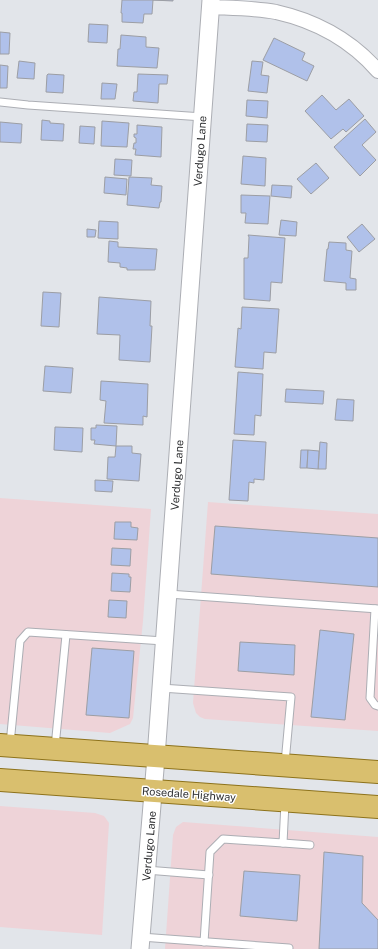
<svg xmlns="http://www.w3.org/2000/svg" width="378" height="949" viewBox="0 0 378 949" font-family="'Public Sans',sans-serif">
<rect width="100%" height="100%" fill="#e2e5ea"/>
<g fill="#eed3d8">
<polygon points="0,498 151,509 143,621 133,718 130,724 110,733 0,724"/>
<polygon points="208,502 378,514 378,731 205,719 200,717 196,713 193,703"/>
<polygon points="0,806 95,813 104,816 109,823 102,935 0,927"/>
<polygon points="183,822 378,837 378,949 165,949 173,835 176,827"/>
</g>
<g fill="#b0c1ea" stroke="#9c9ea4">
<polygon points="122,0 173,0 173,1 153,0 152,14 144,14 143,23 122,22 122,13 121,13"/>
<polygon points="89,24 108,25 107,43 88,42"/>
<polygon points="0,32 10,33 9,54 0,54"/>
<polygon points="121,35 146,37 146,47 159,48 157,68 117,66 118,49 120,49"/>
<polygon points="274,38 305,53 302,60 314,66 307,81 263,60"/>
<polygon points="19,61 35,63 34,79 17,78"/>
<polygon points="252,61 263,62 261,75 269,76 267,93 248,91"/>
<polygon points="0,65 8,66 7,88 0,88"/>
<polygon points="48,74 64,75 63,93 46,92 47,75"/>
<polygon points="138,74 168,75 167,84 159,84 158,103 133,101 134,92 137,92"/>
<polygon points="102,83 117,84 115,99 101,99"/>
<polygon points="322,95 336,110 349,99 364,116 346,132 343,129 331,139 305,111"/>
<polygon points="247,100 268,101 267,118 246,116"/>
<polygon points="365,119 376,132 362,145 376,160 360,176 334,147"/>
<polygon points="42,120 50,121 50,123 64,124 63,141 41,140"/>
<polygon points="102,121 129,123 127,147 101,146"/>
<polygon points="0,122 22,124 21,143 0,142"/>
<polygon points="247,124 268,125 267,142 246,141"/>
<polygon points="137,125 162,127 161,157 135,155 136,149 133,149 134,143 136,143 136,138 134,137 134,134 137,134"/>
<polygon points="80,126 95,127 94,144 79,143"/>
<polygon points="243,156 266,158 265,186 241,184"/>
<polygon points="115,159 132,160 131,176 114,175"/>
<polygon points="316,163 329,178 311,194 297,179"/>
<polygon points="105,177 127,179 126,195 104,193"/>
<polygon points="129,177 152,178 151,185 162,186 161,202 160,202 159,208 127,205"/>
<polygon points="272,185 292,186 291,198 271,196"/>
<polygon points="241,195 270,196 268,224 245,223 246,213 241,213"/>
<polygon points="281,220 297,222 296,236 279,235"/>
<polygon points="99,221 118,222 118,239 98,238"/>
<polygon points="362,224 375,239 359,252 347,237"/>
<polygon points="87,229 96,230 95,237 87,237"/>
<polygon points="248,235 285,238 282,283 271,282 270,301 244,299 244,258 248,258 249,237"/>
<polygon points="109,241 118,242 118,247 157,249 155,270 127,270 127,268 120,267 120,263 108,262"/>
<polygon points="329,242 346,243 346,250 352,251 350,278 356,279 356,290 346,290 346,283 324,281 327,249 328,249"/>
<polygon points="43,292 61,293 59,327 41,326"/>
<polygon points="99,297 151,301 150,326 152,326 150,362 119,360 120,335 97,334"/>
<polygon points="242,307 279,309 276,353 264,352 263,369 235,367 238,328 241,329"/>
<polygon points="45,366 73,368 71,393 43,391"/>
<polygon points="238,372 263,374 261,416 255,415 254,435 234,434"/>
<polygon points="101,381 148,384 147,417 143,416 143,425 104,423 106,401 100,400"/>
<polygon points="286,389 324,391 323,404 285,402"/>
<polygon points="337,399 354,400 353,421 335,420"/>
<polygon points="96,425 117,426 116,446 94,444 95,440 91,440 91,428 96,428"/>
<polygon points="55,427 83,428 82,452 54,450"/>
<polygon points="233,440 266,442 264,480 254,479 254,483 249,482 248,501 229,500"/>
<polygon points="320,442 327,443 326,469 318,469"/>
<polygon points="116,446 132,446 132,453 141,454 139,481 107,479 108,457 115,457"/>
<polygon points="301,450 308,450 307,468 300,468"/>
<polygon points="308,450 319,451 318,469 307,468"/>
<polygon points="95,480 113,481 112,492 95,491"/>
<polygon points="115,522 131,522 131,527 138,528 137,540 114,539"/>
<polygon points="215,526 378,538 378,587 211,574"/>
<polygon points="112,548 131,549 130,566 111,565"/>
<polygon points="112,573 129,574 129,577 131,577 130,592 111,591"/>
<polygon points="109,600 127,601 126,618 108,617"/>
<polygon points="320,630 354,634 345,720 311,717"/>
<polygon points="240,642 295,645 294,675 238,671"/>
<polygon points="92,648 134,651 129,718 86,715"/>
<polygon points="324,852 363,856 362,903 378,920 378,949 319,949"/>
<polygon points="244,871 300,875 297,921 240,916"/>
</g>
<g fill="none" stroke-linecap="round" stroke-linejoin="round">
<defs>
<g id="service">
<polyline points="0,102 28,105 203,117"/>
<polyline points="168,594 378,609"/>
<polyline points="375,609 370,698 375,705 378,706"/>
<polyline points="161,688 291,697 285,763"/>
<polyline points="10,744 20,641 28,632 164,641"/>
<polyline points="55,747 66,635"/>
<polyline points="283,843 310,845"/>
<polyline points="146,870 209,875"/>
<polyline points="141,937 289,948"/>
<polyline points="204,942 210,852 223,839 283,843 285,803"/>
</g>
<path id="minor" d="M211,7C232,8 255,8 276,12C316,21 351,40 378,71"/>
<polyline id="tertiary" points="140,949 156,757 211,0"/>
<g id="primary">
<polyline points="0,745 378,772"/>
<polyline points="0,780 378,807"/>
</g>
</defs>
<use href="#service" stroke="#acaeb4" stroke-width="9"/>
<use href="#minor" stroke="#acaeb4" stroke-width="16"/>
<use href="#tertiary" stroke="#acaeb4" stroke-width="19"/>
<use href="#primary" stroke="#8d721b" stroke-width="24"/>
<use href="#service" stroke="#fff" stroke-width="7"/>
<use href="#minor" stroke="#fff" stroke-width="14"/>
<use href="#tertiary" stroke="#fff" stroke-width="17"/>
<use href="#primary" stroke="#d9bf6e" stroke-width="22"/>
</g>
<g text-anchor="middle" stroke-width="3" stroke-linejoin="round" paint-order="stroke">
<g font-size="11" fill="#313234" stroke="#fff">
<text transform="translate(200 151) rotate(-86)" y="4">Verdugo Lane</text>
<text transform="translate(177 475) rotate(-86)" y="4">Verdugo Lane</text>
<text transform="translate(189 794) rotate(4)" y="4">Rosedale Highway</text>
<text transform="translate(149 846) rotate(-85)" y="4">Verdugo Lane</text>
</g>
</g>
</svg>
